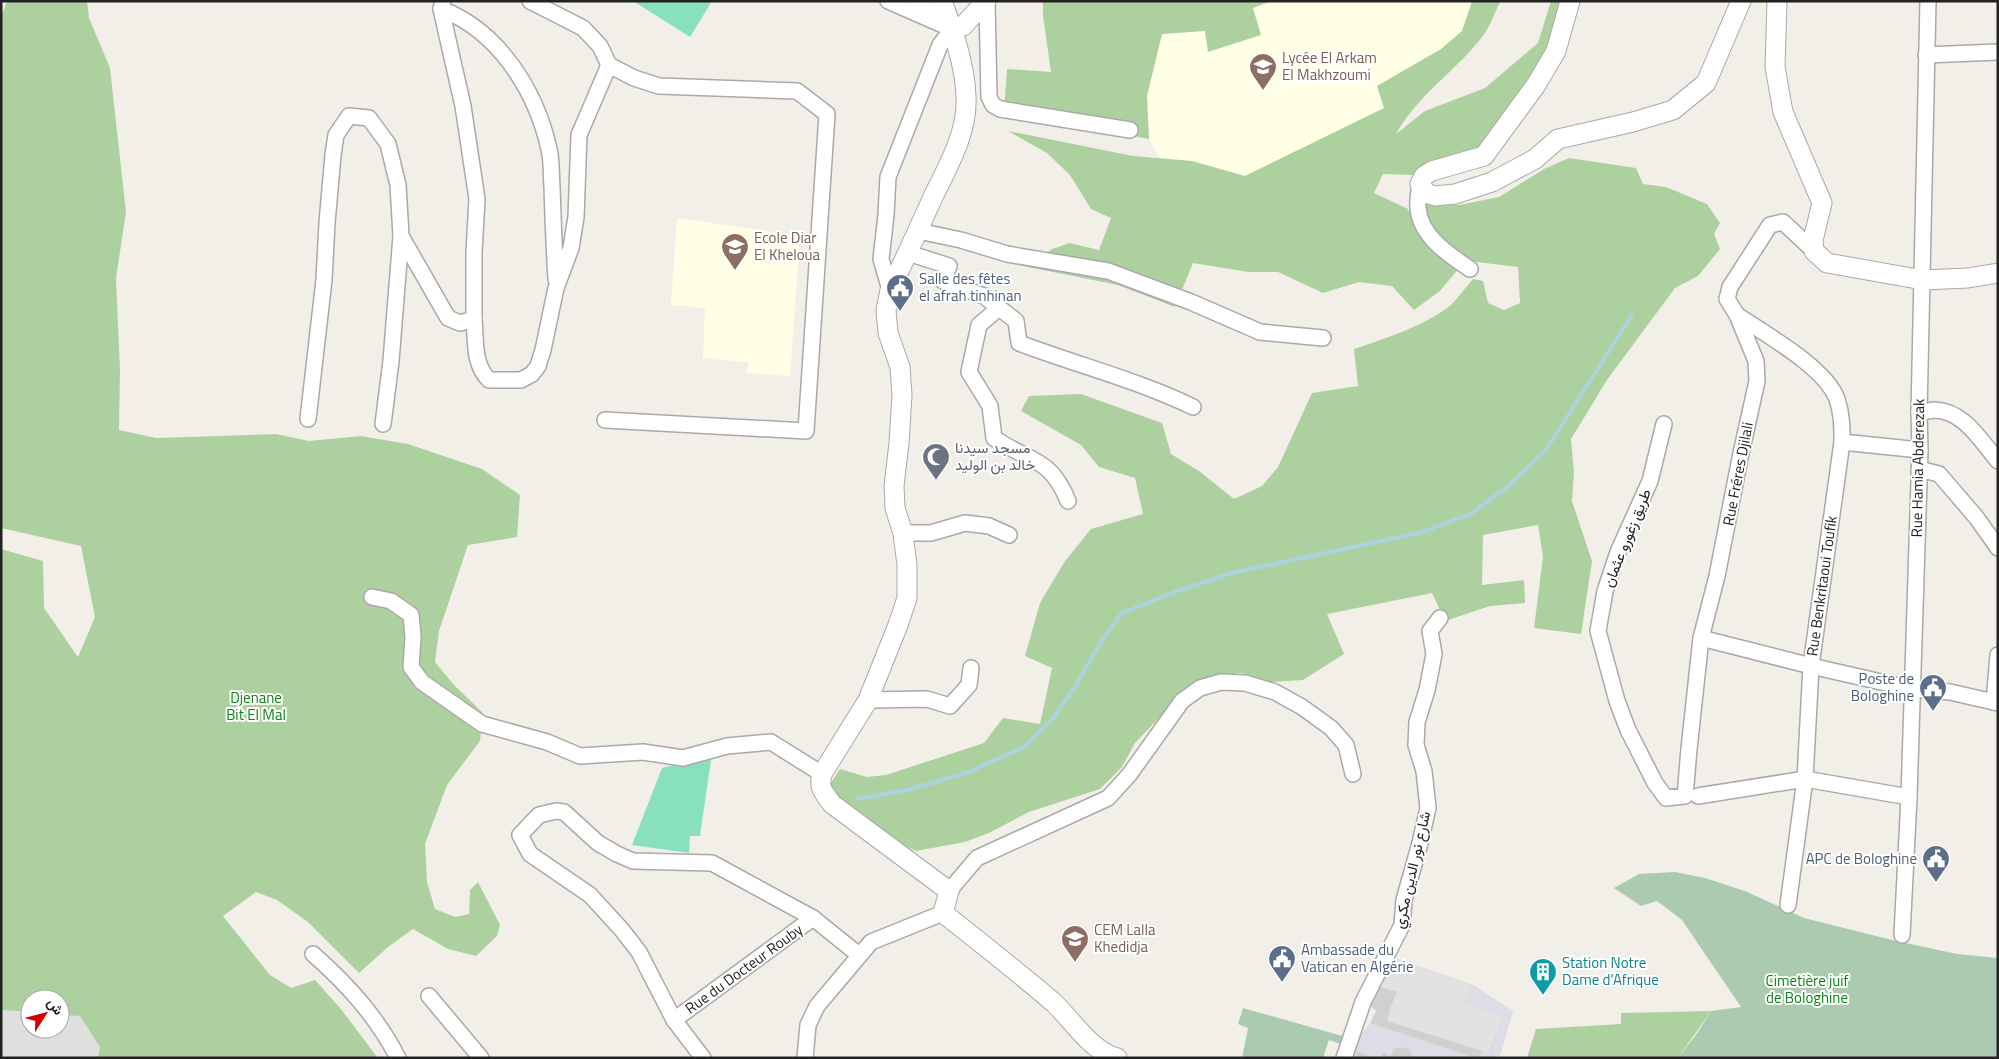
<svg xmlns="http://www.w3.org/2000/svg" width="1999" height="1059" viewBox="0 0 1999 1059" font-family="'Titillium Web',Vazirmatn,sans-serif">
<rect width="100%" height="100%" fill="#f2efe9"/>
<polygon fill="#e0dfdf" points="1,1010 30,1012 30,1029 60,1029 60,1015 80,1016 100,1047 98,1058 1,1058"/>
<g fill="#ffffe5">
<polygon points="1271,1 1472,1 1472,2 1462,31 1441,49 1377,86 1384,108 1245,176 1192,161 1160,158 1149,139 1147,96 1162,34 1205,31 1208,51 1253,8"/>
<polygon points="677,218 800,236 790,376 747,373 748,362 703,358 705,308 671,305"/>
</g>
<polygon fill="#d0d0d0" points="1395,958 1473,985 1513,1011 1499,1058 1349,1058 1359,1029 1367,1029 1376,1011 1371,1006"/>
<g fill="#add19e">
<polygon points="7,1 87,1 89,18 110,68 126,212 116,278 120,370 119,430 156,438 276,434 309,441 361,436 408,444 482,469 520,495 517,537 468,545 439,631 435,662 454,685 483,713 480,741 447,785 425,844 427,882 435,909 455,917 469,914 470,890 478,882 500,925 497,936 476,956 448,949 413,929 388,947 359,973 308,922 277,900 256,892 223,916 270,975 291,988 315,980 340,1008 378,1058 98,1058 100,1047 80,1016 60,1015 60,999 30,999 30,1012 1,1010 1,549 43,561 44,608 78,657 95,617 81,546 1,528 1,17"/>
<polygon points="1043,1 1271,1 1253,8 1261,35 1208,52 1205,31 1162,34 1147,96 1149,139 1004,112 1007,69 1051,72 1043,16"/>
<path d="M1472,1L1500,2C1495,12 1491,24 1485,33C1458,70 1419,93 1396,134L1425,111L1485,88L1538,43L1551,1H1562L1543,81L1467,159L1434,167L1414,175L1383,174L1374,193L1408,209L1418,232L1460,267L1440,291L1414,310L1392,286L1359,282L1323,293L1278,272H1248L1193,263L1175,307L1118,285L1028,267L1052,249L1070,243L1099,250L1111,218L1091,209L1070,175L1047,153L1008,131L1133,156L1192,161L1245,176L1384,108L1377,86L1441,49L1462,31Z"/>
<path d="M1569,158L1636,168L1643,184L1666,187L1707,204L1720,223L1714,234L1720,249L1698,276L1675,288L1607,380L1571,439L1574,472L1572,501L1592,561L1581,634L1534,628L1543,557L1538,525L1483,535L1482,585L1524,580L1525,603L1490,606L1445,621L1432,593L1327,614L1344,654L1303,680L1271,682L1242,673L1209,676L1177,699L1135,743L1122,767L1100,789L1029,812L989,833L965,842L916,851L871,830L828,787L840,769L867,777L886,775L984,743L1003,718L1040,724L1052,668L1025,656L1040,603L1065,561L1091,529L1143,514L1135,478L1099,467L1081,445L1021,411L1029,396L1081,394L1162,423L1171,454L1199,471L1234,499L1262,486L1278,467L1312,393L1358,386L1354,349C1382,340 1432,323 1453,303C1460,295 1466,287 1473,279L1483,281L1488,303L1504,310L1520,303L1518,267L1477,262L1458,255L1439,236L1427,219V203L1459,205L1499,197L1544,169Z"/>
<polygon points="1711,1011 1678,1058 1527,1058 1536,1029 1621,1024 1621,1013"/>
</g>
<g fill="#aacbaf">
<polygon points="1675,872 1705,878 1745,891 1804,918 1892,940 1957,954 1998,958 1998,1058 1678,1058 1698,1032 1711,1011 1741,1007 1682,920 1657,901 1641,906 1614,888 1639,874"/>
<polygon points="1243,1008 1346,1037 1343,1045 1329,1040 1323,1058 1242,1058 1248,1028 1238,1024"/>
</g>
<g fill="#88e0be">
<polygon points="633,1 712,1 690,37"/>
<polygon points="711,760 700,836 690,836 689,853 632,845 662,768 682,763"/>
</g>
<polygon fill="#e2e2e2" points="1395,958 1473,985 1465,1004 1503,1017 1489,1053 1387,1021 1390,1008 1397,992 1380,987"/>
<g fill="#dddde8">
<polygon points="1473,985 1513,1011 1499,1058 1479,1058 1482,1051 1490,1053 1503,1017 1465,1004"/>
<polygon points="1370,1023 1476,1058 1413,1058 1410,1050 1402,1047 1394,1049 1389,1058 1385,1052 1381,1055 1383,1058 1364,1058 1365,1054 1357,1052 1356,1058 1349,1058 1359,1029 1366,1029"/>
</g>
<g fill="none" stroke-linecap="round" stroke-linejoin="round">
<polyline stroke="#aad3df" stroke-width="4" points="857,799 907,790 966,773 1024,747 1051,721 1075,687 1100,643 1122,613 1172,593 1232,573 1423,532 1470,514 1505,489 1546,450 1632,315"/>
<defs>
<g id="minor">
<polyline points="530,1 583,28 600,46 609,65 634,78 659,86 797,91 827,114 806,431 605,420"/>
<polyline points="888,1 952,29"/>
<polyline points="918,1 940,18"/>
<polyline points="987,1 989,97 993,105 1000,109 1130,130"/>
<path d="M441,9C499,31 536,91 549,149C552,161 551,175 552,187C553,218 554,248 556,279"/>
<polyline points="1926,55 1998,52"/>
<path d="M1420,184C1419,192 1417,200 1418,208C1420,236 1449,255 1470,269"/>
<polyline points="918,231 961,240 1007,254 1108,271 1191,302 1260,332 1323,338"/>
<path d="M908,253L949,266L943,281L984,296L1016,321L1019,343C1077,365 1137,380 1193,407"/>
<polyline points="890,290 881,259 886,215 888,177 940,45 952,29"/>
<path d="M999,308L979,325L969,372L990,406L994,438C1028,462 1050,456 1068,501"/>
<path d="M1737,315C1765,334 1825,367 1837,399C1842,414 1842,427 1842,442L1811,666L1805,779L1788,905"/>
<path d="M474,319C476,341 473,364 489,380H521L532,374L538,366L543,350L556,288L571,248L576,217L579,135L609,65"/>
<path d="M1919,413C1924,412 1930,410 1935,410C1964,411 1981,441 1998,461"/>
<polyline points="308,419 324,280 327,223 333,155 336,135 349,116 369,118 388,144 398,185 401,236 448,318 460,323 474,319 474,252 477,199 463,106 441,9 443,1"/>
<polyline points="383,424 391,361 401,236"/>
<polyline points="1664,424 1650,481 1618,552 1605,591 1598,631 1617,701 1628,730 1655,783 1666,798 1685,796 1689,749 1701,638 1717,576 1740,458 1757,381 1756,361 1737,315 1727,299 1730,287 1770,225 1783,222 1814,251"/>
<polyline points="1842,442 1920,450"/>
<polyline points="1919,469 1939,474 1976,517 1998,548"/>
<polyline points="903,533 931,533 965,523 989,526 1009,535"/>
<polyline points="372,597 391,601 411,615 413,637 411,667 422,682 482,724 547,742 580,756 643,752 683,758 727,746 771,742 822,774"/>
<polyline points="1701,638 1811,666 1912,689 1950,692 1998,703"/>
<polyline points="868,700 927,699 950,706 969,685 971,668"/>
<polyline points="1994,702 1998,655"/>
<polyline points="1698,796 1805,779 1909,797"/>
<polyline points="949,891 977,858 1108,798 1129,775 1182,701 1200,688 1221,682 1245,683 1275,692 1302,707 1331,728 1346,745 1353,774"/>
<polyline points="1902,935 1909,797 1920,450 1919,413 1928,1"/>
<path d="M313,954C348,985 377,1017 398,1058"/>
<polyline points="429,996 481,1058"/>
<polyline points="674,1020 813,918"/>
<polyline points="703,1058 674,1020 639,952 622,930 590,895 530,854 520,835 539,815 556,811 564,812 598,843 617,854 633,861 712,863 813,918 859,955"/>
<polyline points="805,1058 808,1025 817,1006 871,942 943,913"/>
<polyline points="1344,1058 1363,1002 1402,925 1404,900 1420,843 1428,808 1424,771 1416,745 1417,722 1427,690 1434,654 1430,631 1440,618"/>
</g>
<g id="tertiary">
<path d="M942,1C953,31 965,64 966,97C968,132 948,166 933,197C919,228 905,259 890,290L886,310L888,333L900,367L902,395L899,443L894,486L895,508L903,533L907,565V598L898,625L868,700L822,774C818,788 824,793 832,804L949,891L943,913C981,943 1018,972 1054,1003C1073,1021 1091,1051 1117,1058"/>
<polyline points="1570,1 1556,51 1536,85 1484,156 1432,171 1424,176 1420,184 1426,193 1435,196 1455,194 1492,182 1535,159 1558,139 1633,122 1673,110 1706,83 1741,1"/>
<polyline points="1777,1 1775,67 1783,112 1822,203 1813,240 1814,251 1827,263 1923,280 1968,278 1998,273"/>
<polyline points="952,29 963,26 986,1"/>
</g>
</defs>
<use href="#minor" stroke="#a9a9a9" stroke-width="18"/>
<use href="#tertiary" stroke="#a9a9a9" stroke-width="21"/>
<use href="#minor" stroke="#fff" stroke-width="15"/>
<use href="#tertiary" stroke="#fff" stroke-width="19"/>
</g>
<defs>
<symbol id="school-pin" viewBox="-11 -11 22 30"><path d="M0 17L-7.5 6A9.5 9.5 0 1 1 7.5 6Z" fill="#8d6e63" stroke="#fff"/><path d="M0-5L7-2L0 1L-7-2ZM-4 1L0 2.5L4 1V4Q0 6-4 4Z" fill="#fff"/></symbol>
<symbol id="civic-pin" viewBox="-11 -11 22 30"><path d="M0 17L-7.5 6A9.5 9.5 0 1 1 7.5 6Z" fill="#5c6f8a" stroke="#fff"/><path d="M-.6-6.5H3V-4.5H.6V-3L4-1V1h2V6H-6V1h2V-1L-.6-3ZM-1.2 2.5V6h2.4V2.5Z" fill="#fff"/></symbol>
<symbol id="mosque-pin" viewBox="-11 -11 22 30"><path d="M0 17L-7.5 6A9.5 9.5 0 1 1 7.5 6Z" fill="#6b7280" stroke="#fff"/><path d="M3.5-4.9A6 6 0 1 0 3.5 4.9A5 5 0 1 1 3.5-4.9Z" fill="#fff"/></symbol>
<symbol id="building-pin" viewBox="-11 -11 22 30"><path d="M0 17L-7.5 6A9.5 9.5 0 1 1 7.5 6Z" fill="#0f9aa8" stroke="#fff"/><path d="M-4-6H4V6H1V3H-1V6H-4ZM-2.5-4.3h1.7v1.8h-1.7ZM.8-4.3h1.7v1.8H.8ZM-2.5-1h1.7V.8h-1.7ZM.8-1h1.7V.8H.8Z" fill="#fff"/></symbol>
</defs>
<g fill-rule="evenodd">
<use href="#school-pin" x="1247" y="51" width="32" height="43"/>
<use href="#school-pin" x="719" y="231" width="32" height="43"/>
<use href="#civic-pin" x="884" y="272" width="32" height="43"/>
<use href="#mosque-pin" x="920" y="441" width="32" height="43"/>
<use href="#civic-pin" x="1917" y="672" width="32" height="43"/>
<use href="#civic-pin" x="1920" y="843" width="32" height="43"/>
<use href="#school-pin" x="1059" y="923" width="32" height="43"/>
<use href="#civic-pin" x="1266" y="943" width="32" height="43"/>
<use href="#building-pin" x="1527" y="956" width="32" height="43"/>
</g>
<g text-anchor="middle" stroke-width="4" stroke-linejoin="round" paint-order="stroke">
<g font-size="15" fill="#785e54" stroke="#fff" text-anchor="start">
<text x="1282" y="63">Lycée El Arkam<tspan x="1282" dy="17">El Makhzoumi</tspan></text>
<text x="754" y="243">Ecole Diar<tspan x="754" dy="17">El Kheloua</tspan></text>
<text x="1094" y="935">CEM Lalla<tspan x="1094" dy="17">Khedidja</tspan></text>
</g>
<g font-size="15" fill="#4e5e75" stroke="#fff" text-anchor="start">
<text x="919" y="284">Salle des fêtes<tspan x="919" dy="17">el afrah tinhinan</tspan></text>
<text x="1914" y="684" text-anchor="end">Poste de<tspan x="1914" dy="17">Bologhine</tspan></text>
<text x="1917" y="864" text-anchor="end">APC de Bologhine</text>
<text x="1301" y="955">Ambassade du<tspan x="1301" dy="17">Vatican en Algérie</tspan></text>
</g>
<g font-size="15" fill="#5b616d" stroke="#fff" text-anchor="start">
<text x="955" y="453">مسجد سيدنا<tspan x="955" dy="17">خالد بن الوليد</tspan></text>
</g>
<g font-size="15" fill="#222" stroke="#fff">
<text transform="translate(1918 468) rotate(-89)" y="5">Rue Hamia Abderezak</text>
<text transform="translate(1738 474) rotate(-79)" y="5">Rue Fréres Djilali</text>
<text transform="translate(1627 538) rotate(-68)" y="5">طريق زغورو عثمان</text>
<text transform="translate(1822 586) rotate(-82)" y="5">Rue Benkritaoui Toufik</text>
<text transform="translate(1412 870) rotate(-77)" y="5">شارع نور الدين مكري</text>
<text transform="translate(744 969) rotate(-36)" y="5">Rue du Docteur Rouby</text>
</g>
<g font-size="15" fill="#0c8416" stroke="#fff">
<text x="256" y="703">Djenane<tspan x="256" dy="17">Bit El Mal</tspan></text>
<text x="1807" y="986">Cimetière juif<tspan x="1807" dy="17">de Bologhine</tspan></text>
</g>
<g font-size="15" fill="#0d838f" stroke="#fff" text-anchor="start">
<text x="1562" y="968">Station Notre<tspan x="1562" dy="17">Dame d'Afrique</tspan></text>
</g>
</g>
<rect width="1999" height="1059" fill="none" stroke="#222222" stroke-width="5"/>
<g transform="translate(45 1014) rotate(54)"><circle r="24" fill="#ffffff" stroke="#a7a7a7"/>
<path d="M0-4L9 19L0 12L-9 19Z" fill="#d40000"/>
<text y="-8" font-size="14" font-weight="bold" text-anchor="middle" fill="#222222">ش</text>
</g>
</svg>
